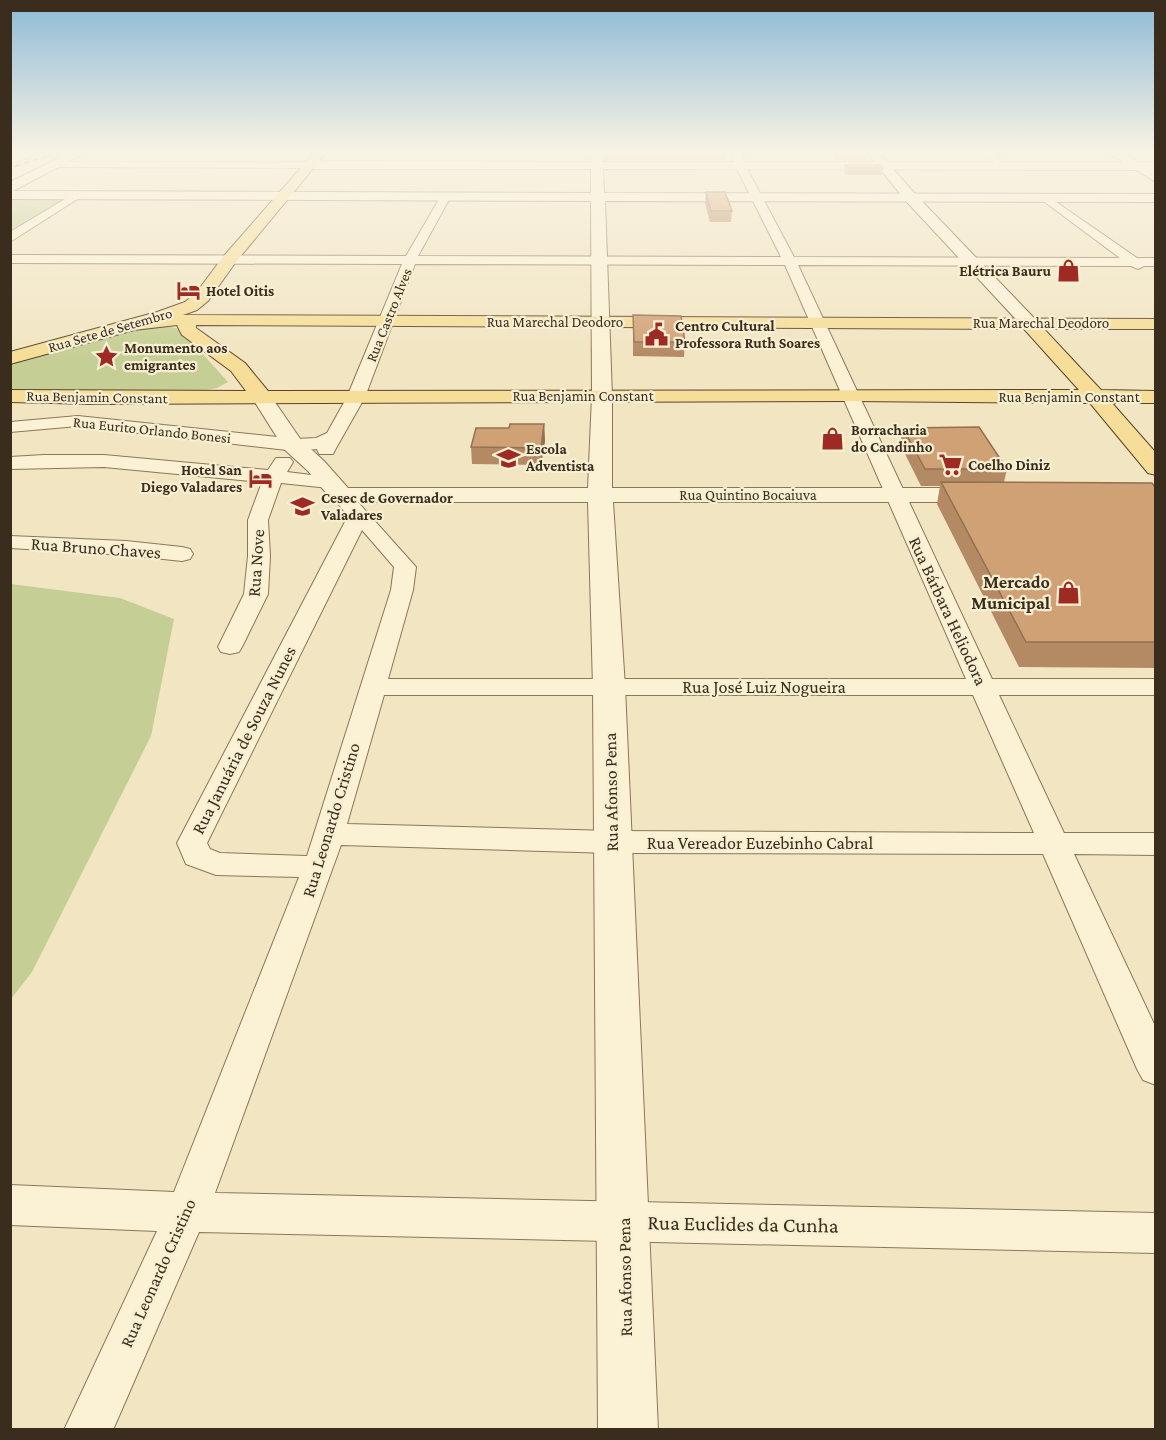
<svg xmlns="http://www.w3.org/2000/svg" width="1166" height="1440" viewBox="0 0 1166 1440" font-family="'Crimson Pro',serif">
<rect width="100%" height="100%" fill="#f1e5c2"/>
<g fill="#c5cf95">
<polygon points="11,198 70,198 11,235"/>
<polygon points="161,325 180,329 228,382 217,388 196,392 11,393 11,364 134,327"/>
<polygon points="11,584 120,598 174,619 151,736 32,972 11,999"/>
</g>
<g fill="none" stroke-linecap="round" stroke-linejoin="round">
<defs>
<polygon id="pedestrian" points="986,154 993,154 1007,166 1000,168"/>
<g id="minor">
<polygon points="22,154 37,154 10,164 10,158"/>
<path d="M732,154H742L745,165L794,257L1120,258L1042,200V196L1046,195L1137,258H1156V266H1144L1138,269L1131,266L798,265L992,679H1156V695H999L1064,833H1156V855L1074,854L1156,1028V1085L1143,1080L1137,1069L1043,854L612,853L341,845L215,1193L1156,1213V1253L199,1232L113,1430H64L157,1231L10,1225V1185L174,1192L299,877L216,875L186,864L177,843L348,516L331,495L334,491H348L416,567L413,590L388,679H966L785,265L415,264L365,397L335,450L333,454H319L317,449L296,451L78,426L10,432V422L78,416L296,439L316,438L327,433L347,397L402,264L10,263V255L406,256L441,196L446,193L451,196L418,256L781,257L735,165ZM362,530L394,567L391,590L307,856L220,853L210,849L207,843ZM384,695H973L1034,833L612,831L347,824Z"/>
<polygon points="51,162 310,162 315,165 310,168 48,167 46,165"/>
<polygon points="75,193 79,194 79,198 10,242 10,232"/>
<polygon points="44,455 104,455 268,470 276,458 290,458 293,462 287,472 336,478 339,482 336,486 329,488 281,483 268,520 270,556 268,594 242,647 239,652 230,654 221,652 218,647 244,594 248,556 248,520 262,482 104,467 10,469 10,457"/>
<polygon points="10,536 126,541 182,547 190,549 193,554 190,559 182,561 126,555 10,548"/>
</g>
<polygon id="tertiary" points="67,154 83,154 13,191 591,193 591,169 310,169 304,165 310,161 591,162 591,154 603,154 603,162 1156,162 1156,170 603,169 604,193 1156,194 1156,202 605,201 612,396 612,488 983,488 992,490 995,495 992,500 983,502 613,502 625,687 658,1430 598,1430 593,687 588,502 341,502 332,500 308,471 285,450 251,396 254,392 261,390 268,392 301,440 324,461 348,488 588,488 592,396 591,201 10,199 10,182"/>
<g id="secondary">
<polygon points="868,154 880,154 916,195 1035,319 1038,323 1035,327 1023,327 906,201"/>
<polygon points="1110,154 1124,154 1156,172 1156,182"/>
</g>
<path id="primary" d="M313,154H325L235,263L208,301L197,310L183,315L1156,319V329H1044L1101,390L1156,391V403H1112L1156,453V475L1148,473L1090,403L851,401L95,404L10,402V390L246,391L231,371L182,335L177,325L134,330L10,364V352L157,312L185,302L196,293L223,257ZM196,325L1024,329L1079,390L268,391L245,363L196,328Z"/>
</defs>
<use href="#pedestrian" stroke="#8c7658" stroke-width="2"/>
<use href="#minor" stroke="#8c7658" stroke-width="2"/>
<use href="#tertiary" stroke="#8c7658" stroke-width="2"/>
<use href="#secondary" stroke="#6e573b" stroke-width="2"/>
<use href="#primary" stroke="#59442d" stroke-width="2"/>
<use href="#pedestrian" fill="#fbf2d6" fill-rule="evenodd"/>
<use href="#minor" fill="#fbf2d6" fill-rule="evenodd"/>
<use href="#tertiary" fill="#fbf2d6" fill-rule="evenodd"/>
<use href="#secondary" fill="#fbf2d6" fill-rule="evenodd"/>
<use href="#primary" fill="#f6de98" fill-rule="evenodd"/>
<defs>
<polyline id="rail" points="10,168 52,154"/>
</defs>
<use href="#rail" stroke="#3b2d1d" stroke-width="2"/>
<use href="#rail" stroke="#f7efd2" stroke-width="1.5" stroke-dasharray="5" stroke-linecap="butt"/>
</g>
<g fill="#b48a65">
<rect x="605" y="154" width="121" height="6"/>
<polygon points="831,154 868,154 868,160 835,160"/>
<polygon points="845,165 883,168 882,175 846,175 844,172"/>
<polygon points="706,192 732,211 731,222 710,222 705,203"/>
<polygon points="633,315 685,342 684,357 633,356"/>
<polygon points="544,424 545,441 541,465 472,464 471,447 509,428"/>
<polygon points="903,428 1007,469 1004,482 1155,487 1155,668 1019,667 937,504 940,486 921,486 900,444"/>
</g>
<polygon fill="#927153" points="544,424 545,441 541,465 541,448"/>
<g fill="#d1a176" stroke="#927153" stroke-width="1.5">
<polygon points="845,165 880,165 883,168 847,168"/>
<polygon points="706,192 725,192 732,211 711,211"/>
<polygon points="633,315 681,316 685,342 634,342"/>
<polygon points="510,424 544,424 541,448 471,447 476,428 509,428"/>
<polygon points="979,427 1007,469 925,469 903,428"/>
<polygon points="941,482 1152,483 1155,487 1155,642 1026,642"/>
</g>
<linearGradient id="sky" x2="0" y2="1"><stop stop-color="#8dbad6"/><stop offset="0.43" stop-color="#f9f3e4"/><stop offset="1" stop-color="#f9f3e4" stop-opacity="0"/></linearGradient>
<rect width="1166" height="356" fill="url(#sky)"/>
<defs>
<symbol id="shop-bare" viewBox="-9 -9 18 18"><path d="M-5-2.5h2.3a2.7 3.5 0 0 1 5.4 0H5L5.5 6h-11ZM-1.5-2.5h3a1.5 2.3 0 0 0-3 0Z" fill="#9e2a24" stroke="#f7efd2" stroke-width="2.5" paint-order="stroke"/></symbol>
<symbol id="hotel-bare" viewBox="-9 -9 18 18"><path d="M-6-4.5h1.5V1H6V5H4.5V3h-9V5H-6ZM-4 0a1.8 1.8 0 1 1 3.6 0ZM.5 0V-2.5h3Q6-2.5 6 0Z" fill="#9e2a24" stroke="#f7efd2" stroke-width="2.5" paint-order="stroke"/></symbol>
<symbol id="civic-bare" viewBox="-9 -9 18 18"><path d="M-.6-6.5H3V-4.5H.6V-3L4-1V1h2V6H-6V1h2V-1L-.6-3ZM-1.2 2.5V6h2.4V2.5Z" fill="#9e2a24" stroke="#f7efd2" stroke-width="2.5" paint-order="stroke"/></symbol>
<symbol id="sight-bare" viewBox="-9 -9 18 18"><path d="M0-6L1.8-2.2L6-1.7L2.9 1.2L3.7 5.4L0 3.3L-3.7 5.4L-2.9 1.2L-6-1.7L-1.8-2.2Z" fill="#9e2a24" stroke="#f7efd2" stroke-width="2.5" paint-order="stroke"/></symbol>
<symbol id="school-bare" viewBox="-9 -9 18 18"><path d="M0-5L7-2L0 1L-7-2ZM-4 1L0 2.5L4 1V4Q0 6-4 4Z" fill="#9e2a24" stroke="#f7efd2" stroke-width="2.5" paint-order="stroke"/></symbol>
<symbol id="supermarket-bare" viewBox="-9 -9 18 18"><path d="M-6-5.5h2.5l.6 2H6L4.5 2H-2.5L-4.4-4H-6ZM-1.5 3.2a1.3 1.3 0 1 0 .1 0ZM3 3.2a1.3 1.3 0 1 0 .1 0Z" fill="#9e2a24" stroke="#f7efd2" stroke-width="2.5" paint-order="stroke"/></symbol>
</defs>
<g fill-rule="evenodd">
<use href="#shop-bare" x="1052" y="254" width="33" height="33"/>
<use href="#hotel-bare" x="172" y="274" width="33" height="33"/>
<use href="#civic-bare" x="640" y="318" width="33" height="33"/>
<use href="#sight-bare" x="90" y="340" width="33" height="33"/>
<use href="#shop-bare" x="816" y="422" width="33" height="33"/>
<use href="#school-bare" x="492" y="442" width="33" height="33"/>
<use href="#supermarket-bare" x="934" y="448" width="33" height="33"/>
<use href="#hotel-bare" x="244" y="462" width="33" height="33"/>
<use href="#school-bare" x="286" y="490" width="33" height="33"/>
<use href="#shop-bare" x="1052" y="576" width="33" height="33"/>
</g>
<g text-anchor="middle" stroke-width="4.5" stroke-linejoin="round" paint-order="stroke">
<g font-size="15" font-weight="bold" fill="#3b2d1d" stroke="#f7efd2" text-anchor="start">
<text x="1051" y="276" text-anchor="end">Elétrica Bauru</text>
<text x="206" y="296">Hotel Oitis</text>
<text x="675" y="331">Centro Cultural<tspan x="675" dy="17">Professora Ruth Soares</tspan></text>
<text x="124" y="353">Monumento aos<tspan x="124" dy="17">emigrantes</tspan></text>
<text x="851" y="435">Borracharia<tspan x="851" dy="17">do Candinho</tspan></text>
<text x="526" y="454">Escola<tspan x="526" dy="17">Adventista</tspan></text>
<text x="968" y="470">Coelho Diniz</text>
<text x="242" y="475" text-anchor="end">Hotel San<tspan x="242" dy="17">Diego Valadares</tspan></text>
<text x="321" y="503">Cesec de Governador<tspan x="321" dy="17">Valadares</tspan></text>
</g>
<g font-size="15" fill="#3b2d1d" stroke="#f7efd2">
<text transform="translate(389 315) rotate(-68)" y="5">Rua Castro Alves</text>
<text x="555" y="327">Rua Marechal Deodoro</text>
<text x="1041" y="328">Rua Marechal Deodoro</text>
<text transform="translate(110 330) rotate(-16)" y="5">Rua Sete de Setembro</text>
<text x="583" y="401">Rua Benjamin Constant</text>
<text transform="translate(97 397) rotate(1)" y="5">Rua Benjamin Constant</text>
<text x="1069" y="402">Rua Benjamin Constant</text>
<text transform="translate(152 430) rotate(6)" y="5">Rua Eurito Orlando Bonesi</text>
<text x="748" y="500">Rua Quintino Bocaiuva</text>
</g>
<g font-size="18" fill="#3b2d1d" stroke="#f7efd2">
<text transform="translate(96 548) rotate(4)" y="6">Rua Bruno Chaves</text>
<text transform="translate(256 563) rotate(-86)" y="6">Rua Nove</text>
<text transform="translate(948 611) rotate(65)" y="6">Rua Bárbara Heliodora</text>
<text x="764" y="693">Rua José Luiz Nogueira</text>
<text transform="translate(244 740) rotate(-63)" y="6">Rua Januária de Souza Nunes</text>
<text transform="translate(611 792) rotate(-91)" y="6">Rua Afonso Pena</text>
<text transform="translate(331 820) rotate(-73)" y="6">Rua Leonardo Cristino</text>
<text x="760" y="849">Rua Vereador Euzebinho Cabral</text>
<text transform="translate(158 1273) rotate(-66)" y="6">Rua Leonardo Cristino</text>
<text transform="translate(625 1277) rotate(-91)" y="6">Rua Afonso Pena</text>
</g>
<g font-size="18" font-weight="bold" fill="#3b2d1d" stroke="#f7efd2" text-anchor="end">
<text x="1050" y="588">Mercado<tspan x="1050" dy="21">Municipal</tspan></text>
</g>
<g font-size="21" fill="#3b2d1d" stroke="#f7efd2">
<text transform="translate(743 1224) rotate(1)" y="7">Rua Euclides da Cunha</text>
</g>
</g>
<rect width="1166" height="1440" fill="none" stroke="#3b2d1d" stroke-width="24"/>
</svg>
